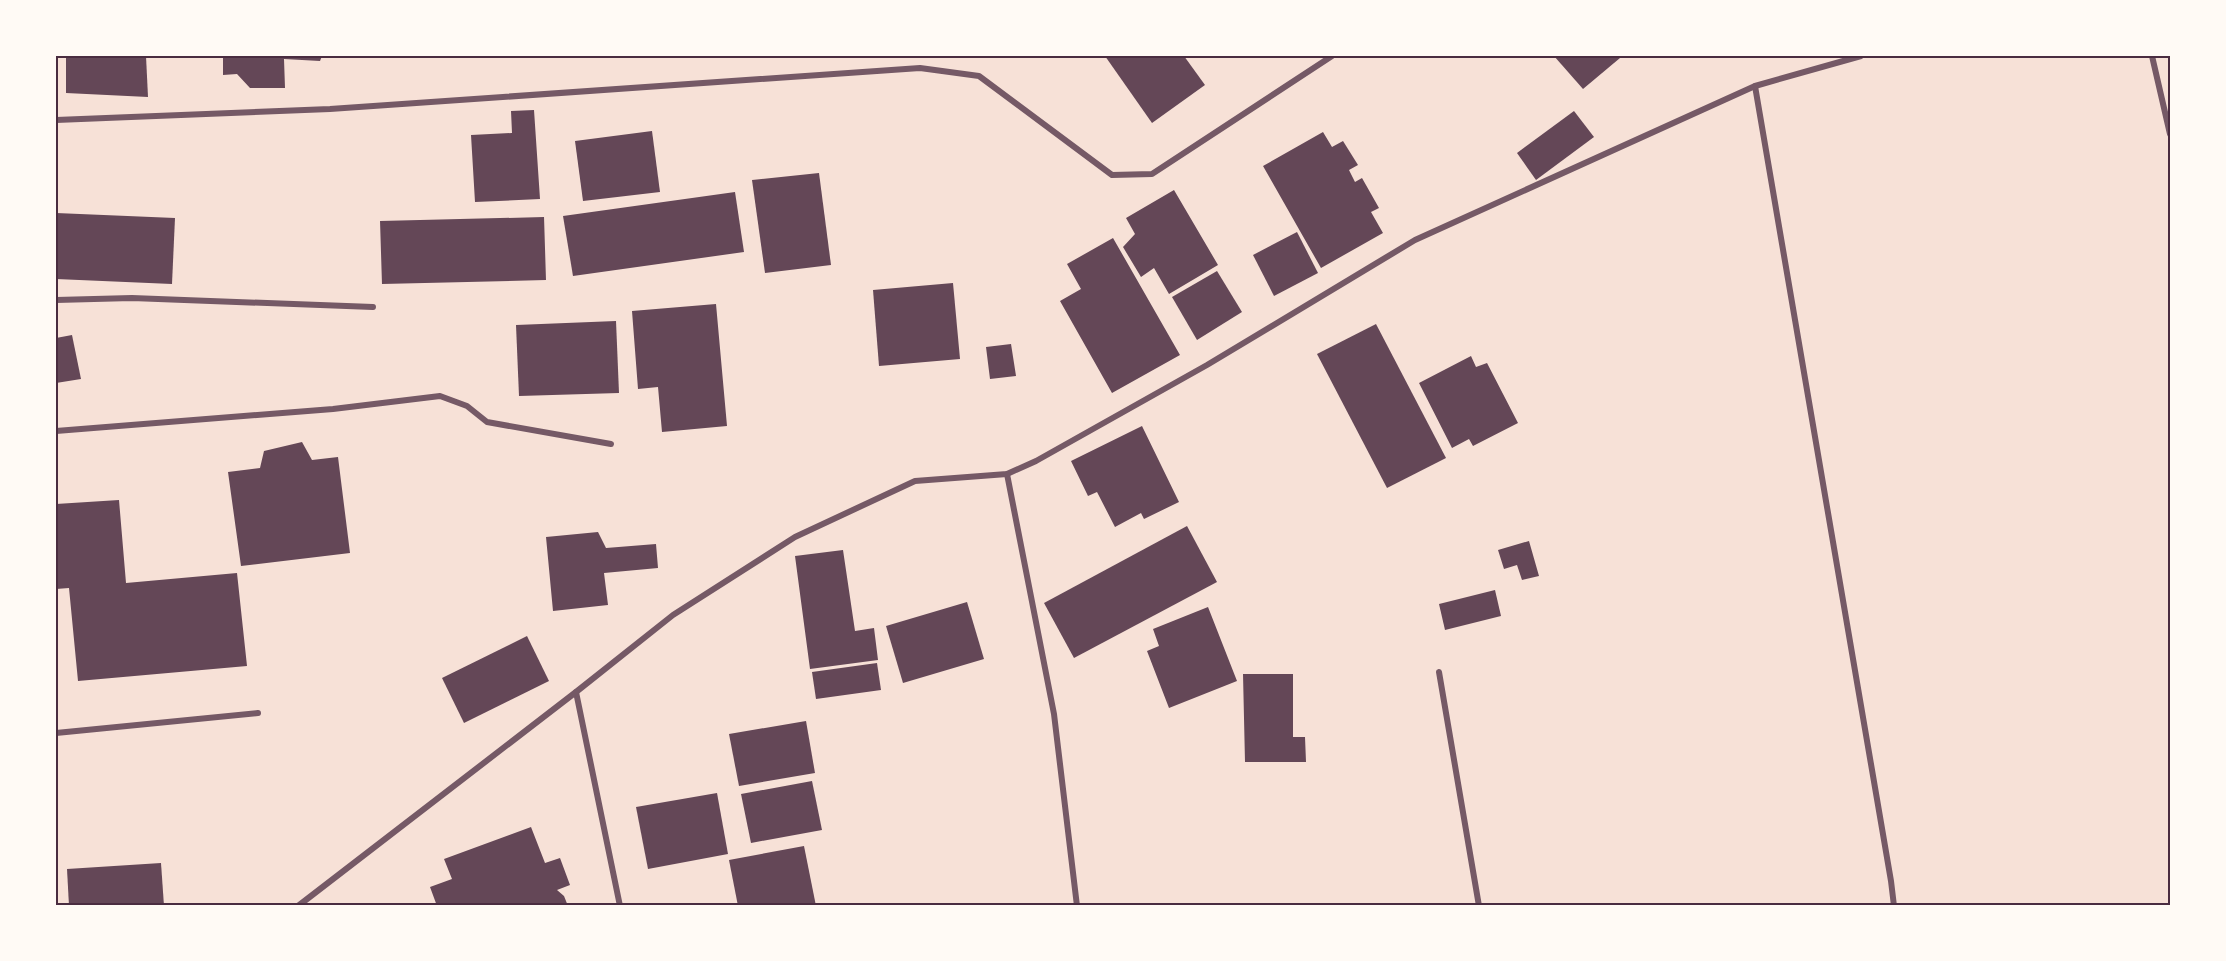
<svg xmlns="http://www.w3.org/2000/svg" width="2226" height="961" viewBox="0 0 2226 961" font-family="'Varela Round',sans-serif">
<rect width="100%" height="100%" fill="#f7e1d7"/>
<g fill="#644757">
<polygon points="66,56 146,56 148,97 66,93"/>
<polygon points="223,56 322,56 320,61 284,59 285,88 250,88 237,74 223,75"/>
<polygon points="1105,56 1184,56 1205,85 1152,123"/>
<polygon points="1554,56 1617,56 1620,58 1583,89"/>
<polygon points="534,110 540,199 475,202 471,135 512,133 511,111"/>
<polygon points="1574,111 1594,137 1536,180 1517,153"/>
<polygon points="652,131 660,192 583,201 575,141"/>
<polygon points="1323,132 1332,147 1343,141 1358,165 1349,170 1355,182 1362,178 1379,208 1371,212 1383,233 1321,268 1263,166"/>
<polygon points="819,173 831,265 765,273 752,180"/>
<polygon points="1174,190 1218,265 1169,294 1154,268 1141,277 1123,247 1135,234 1126,218"/>
<polygon points="735,192 744,252 573,276 563,216"/>
<polygon points="56,213 175,218 172,284 56,279"/>
<polygon points="544,217 546,280 382,284 380,221"/>
<polygon points="1297,232 1318,273 1274,296 1253,255"/>
<polygon points="1113,238 1180,355 1112,393 1060,301 1081,289 1067,264"/>
<polygon points="1217,271 1242,312 1197,340 1172,297"/>
<polygon points="953,283 960,359 879,366 873,290"/>
<polygon points="716,304 727,426 662,432 658,387 638,389 632,311"/>
<polygon points="616,321 619,393 519,396 516,325"/>
<polygon points="1376,324 1446,458 1387,488 1317,354"/>
<polygon points="72,335 81,379 56,383 56,338"/>
<polygon points="1011,344 1016,376 990,379 986,347"/>
<polygon points="1471,356 1476,367 1487,363 1518,423 1473,446 1469,439 1452,448 1419,383"/>
<polygon points="1142,426 1179,502 1144,519 1141,513 1115,527 1097,492 1088,496 1071,461"/>
<polygon points="302,442 312,460 338,457 350,553 241,566 228,472 260,468 264,451"/>
<polygon points="119,500 126,583 237,573 247,666 78,681 69,588 56,589 56,504"/>
<polygon points="1187,526 1217,582 1074,658 1044,603"/>
<polygon points="598,532 606,548 656,544 658,568 604,573 608,605 553,611 546,537"/>
<polygon points="1529,541 1539,576 1522,580 1517,565 1504,569 1498,550"/>
<polygon points="843,550 855,631 874,628 878,660 810,669 795,556"/>
<polygon points="1495,590 1501,616 1445,630 1439,604"/>
<polygon points="967,602 984,659 903,683 886,626"/>
<polygon points="1208,607 1237,681 1169,708 1147,651 1159,646 1153,629"/>
<polygon points="527,636 549,681 464,723 442,678"/>
<polygon points="877,663 881,690 816,699 812,672"/>
<polygon points="1243,674 1293,674 1293,737 1305,737 1306,762 1245,762"/>
<polygon points="806,721 815,773 739,786 729,734"/>
<polygon points="812,781 822,830 751,843 741,794"/>
<polygon points="717,793 728,854 648,869 636,807"/>
<polygon points="531,827 545,863 560,858 570,885 557,890 564,896 568,906 437,906 430,887 452,879 444,859"/>
<polygon points="804,846 816,906 738,906 729,860"/>
<polygon points="161,863 164,906 69,906 67,869"/>
</g>
<g fill="none" stroke-linecap="round" stroke-linejoin="round">
<g stroke="#755966" stroke-width="6">
<polyline points="2152,56 2170,134"/>
<polyline points="1755,86 1891,881 1894,906"/>
<polyline points="56,120 330,109 920,68 979,76 1112,175 1152,174 1332,56"/>
<polyline points="56,300 132,298 373,307"/>
<polyline points="56,431 333,409 440,396 467,406 487,422 611,444"/>
<polyline points="1007,474 1054,714 1077,906"/>
<polyline points="1439,672 1479,906"/>
<polyline points="576,692 620,906"/>
<polyline points="56,733 258,713"/>
<polyline points="298,906 576,692 673,615 795,537 915,481 1007,474 1036,461 1207,365 1415,240 1755,86 1861,56"/>
</g>
</g>
<rect width="2226" height="961" fill="none" stroke="#fffaf5" stroke-width="114"/>
<rect x="57" y="57" width="2112" height="847" fill="none" stroke="#4a2c40" stroke-width="2"/>
</svg>
